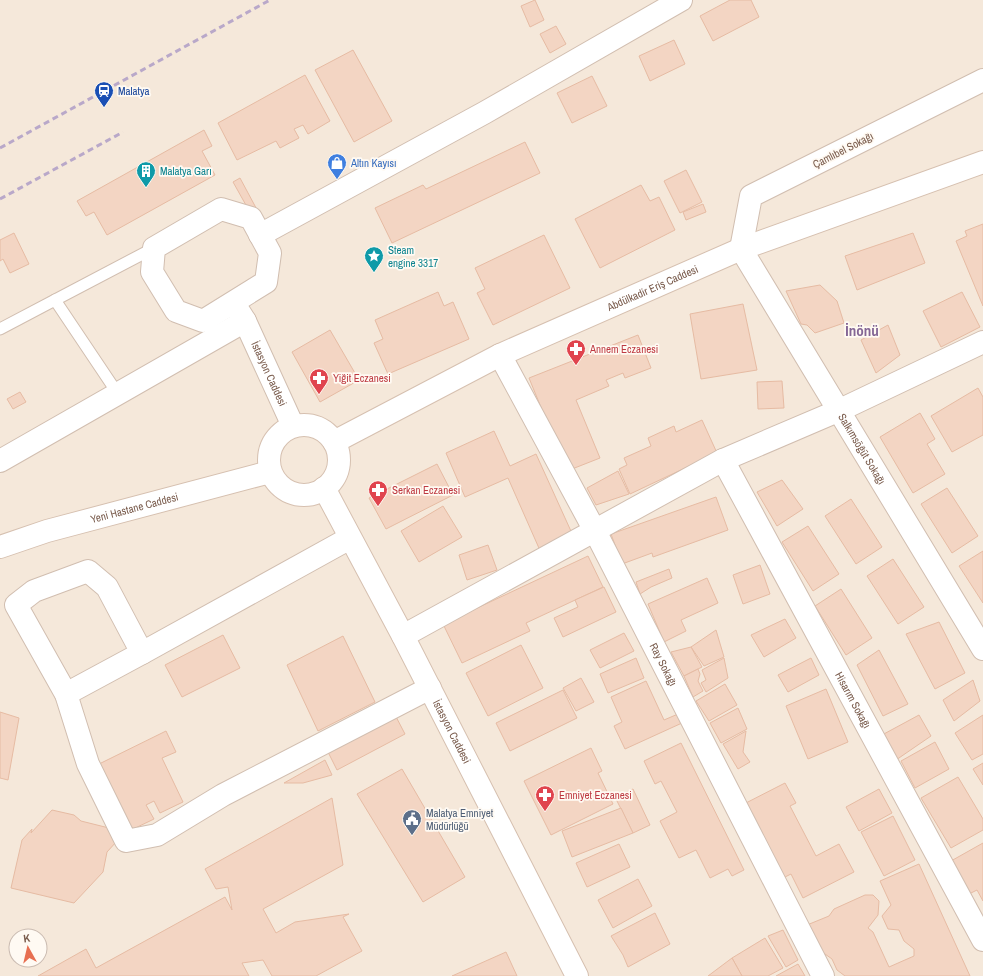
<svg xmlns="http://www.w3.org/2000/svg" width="983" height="976" viewBox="0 0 983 976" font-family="'Archivo Narrow',sans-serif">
<rect width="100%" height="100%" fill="#fdf6ec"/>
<path fill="#f5e8da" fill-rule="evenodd" d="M0,0H983V976H0ZM16,936H40V960H16Z"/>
<g fill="#f3d5c3" stroke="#e6bba3">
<polygon points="535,0 544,20 530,27 521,6"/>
<polygon points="730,0 751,0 759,17 713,41 700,16"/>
<polygon points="556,26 566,44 550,53 540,34"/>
<polygon points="674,40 685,64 650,81 639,56"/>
<polygon points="353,50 392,121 354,142 315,70"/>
<polygon points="305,75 330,121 308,134 303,125 294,129 299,138 280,148 276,141 237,160 218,123"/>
<polygon points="592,76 607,106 572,123 557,93"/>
<polygon points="204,130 212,146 202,151 215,175 107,235 94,212 86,216 77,201"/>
<polygon points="525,142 540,173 392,243 375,208 423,185 426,189"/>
<polygon points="686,170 702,202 680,213 664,181"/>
<polygon points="240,178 262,219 256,223 233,182"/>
<polygon points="641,185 650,201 659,197 675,230 600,268 575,219"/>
<polygon points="703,204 706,212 686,220 683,212"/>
<polygon points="983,224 983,306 956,241 967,236 965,231"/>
<polygon points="14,233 29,264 10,273 3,259 0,261 0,240"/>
<polygon points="913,233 925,263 857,290 845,256"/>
<polygon points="544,235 570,288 493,325 477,293 485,289 475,268"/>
<polygon points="820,285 837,301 844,323 815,333 807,325 801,324 786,291"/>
<polygon points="438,292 444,306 453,302 469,339 388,374 374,343 383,339 375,320"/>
<polygon points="962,292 980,327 941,347 923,311"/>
<polygon points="743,304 757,370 701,379 690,314"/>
<polygon points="888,325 900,355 876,373 861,340"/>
<polygon points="330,330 359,380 320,402 292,352"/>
<polygon points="638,335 651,368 625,378 623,373 606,380 609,386 576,400 600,458 567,471 529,378"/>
<polygon points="782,381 784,408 758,409 757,382"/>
<polygon points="978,388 983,397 983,435 952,452 931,416"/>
<polygon points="20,392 26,402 13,409 7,399"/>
<polygon points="920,413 935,439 927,444 945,474 913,493 880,437"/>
<polygon points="702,420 717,453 630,494 619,469 627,465 624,458 651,446 648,438 674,426 676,432"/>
<polygon points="494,431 510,466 536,454 575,540 542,555 508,478 465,497 446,453"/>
<polygon points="437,464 453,495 386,529 369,498"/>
<polygon points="618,471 629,494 596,505 587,488"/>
<polygon points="782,480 803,509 777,526 757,492"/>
<polygon points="947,488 978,536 952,553 921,504"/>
<polygon points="716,497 728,530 653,557 652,553 622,564 611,534"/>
<polygon points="851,499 882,547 856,564 825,516"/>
<polygon points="443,506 462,537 419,562 401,531"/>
<polygon points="808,526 839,574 813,591 782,542"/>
<polygon points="488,545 497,570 467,580 459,555"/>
<polygon points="983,551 983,603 959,566"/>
<polygon points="588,556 603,587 526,623 530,631 462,663 443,624"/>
<polygon points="893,559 924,607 898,624 867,576"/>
<polygon points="760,565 770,594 743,604 733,575"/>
<polygon points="669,569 672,578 651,587 640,594 636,582"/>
<polygon points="707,578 718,603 681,620 686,631 664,642 648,604"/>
<polygon points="604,587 616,612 563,637 554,618 578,607 575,600"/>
<polygon points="841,589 872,638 846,655 815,606"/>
<polygon points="785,619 796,638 764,657 751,635"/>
<polygon points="939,622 965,673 935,689 906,634"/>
<polygon points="716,630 724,657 704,666 691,647"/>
<polygon points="624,633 634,651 600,668 590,650"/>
<polygon points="223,635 240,668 182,697 165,665"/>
<polygon points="343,636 375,702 318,731 287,665"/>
<polygon points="521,645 543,688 488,716 466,673"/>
<polygon points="691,647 702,667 684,676 671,652"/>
<polygon points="879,650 908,704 883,716 857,665"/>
<polygon points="636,658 644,678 608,693 600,674"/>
<polygon points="724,658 728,678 706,692 701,683 706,680 702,670"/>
<polygon points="811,658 819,675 788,692 778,675"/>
<polygon points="698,669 700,674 698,681 703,691 693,697 684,676"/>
<polygon points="581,678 594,702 576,711 563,688"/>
<polygon points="973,680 980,701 954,721 943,700"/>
<polygon points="646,681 664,720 678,714 682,723 625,749 614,726 622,722 611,697"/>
<polygon points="725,684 737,705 709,721 696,701"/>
<polygon points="826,689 848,742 808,759 786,706"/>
<polygon points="563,690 577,718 510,751 496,723"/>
<polygon points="738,708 747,729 721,743 710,723"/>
<polygon points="393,711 405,734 337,770 325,746"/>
<polygon points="0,712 19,718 8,780 0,778"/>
<polygon points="919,715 931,736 896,760 882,735"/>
<polygon points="983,715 983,754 972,760 955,733"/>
<polygon points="166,731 176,752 162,758 183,802 160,813 154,801 146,805 154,819 127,832 95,766"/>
<polygon points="746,731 743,752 750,762 738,769 723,744"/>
<polygon points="935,742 949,769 915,788 901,761"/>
<polygon points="681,743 744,870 732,876 728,869 710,878 696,850 679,858 660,821 677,812 661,781 655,784 644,761"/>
<polygon points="591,748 602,771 598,773 613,804 551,835 524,781"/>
<polygon points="325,760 332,775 303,783 284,783"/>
<polygon points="983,763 983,785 973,769"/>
<polygon points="402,769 465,877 423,902 357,794"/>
<polygon points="958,777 983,819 983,830 951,848 921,798"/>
<polygon points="785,783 796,803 790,806 816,856 839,844 854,872 803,898 791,874 781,879 742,805"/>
<polygon points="633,789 650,825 633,833 615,797"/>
<polygon points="879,789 892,813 859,831 846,807"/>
<polygon points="332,798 343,865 263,909 276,933 295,922 349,914 343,917 362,951 316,976 272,976 263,960 242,963 249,976 38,976 86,949 96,968 225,897 232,910 228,887 216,889 205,869"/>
<polygon points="621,808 633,833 572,857 562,831"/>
<polygon points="52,810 74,815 81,821 117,830 117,841 107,852 103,872 74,903 11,888 22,840 32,829 31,833"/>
<polygon points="893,816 915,860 884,876 861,832"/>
<polygon points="983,843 983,901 977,890 969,894 951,861"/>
<polygon points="619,844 630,867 587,887 576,863"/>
<polygon points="919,864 970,976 845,976 837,970 832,959 818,949 807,925 829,916 834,909 865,895 873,895 879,901 878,915 868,928 873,932 889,967 914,956 914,949 904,941 899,930 888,929 882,916 891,905 880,881"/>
<polygon points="638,879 652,906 613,928 598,900"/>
<polygon points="655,913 670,944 628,967 623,955 611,936"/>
<polygon points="783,930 798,960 786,967 768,936"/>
<polygon points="765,938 783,968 768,976 742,976 732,958"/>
<polygon points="506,952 517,976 452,976"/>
<polygon points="732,958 742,976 708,976"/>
<polygon points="798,964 805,976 776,976"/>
</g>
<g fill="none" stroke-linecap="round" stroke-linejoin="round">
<defs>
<g id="service">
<polyline points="55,300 154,248"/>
<polyline points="0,329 55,300 118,394"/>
</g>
<g id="minor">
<path id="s1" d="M983,80L751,196L741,249L983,649"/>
<polygon points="221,209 251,218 270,253 266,282 203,321 176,311 152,272 154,248"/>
<polyline points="260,235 484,113 681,0"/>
<path id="s2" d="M238,310L245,321L293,426"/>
<path id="s3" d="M500,355L595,531L823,976"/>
<path id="s4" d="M723,460L983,940"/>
<polyline points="0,461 245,321"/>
<polyline points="350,538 142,653 107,587 88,571 34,591 16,605 66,694 88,764 126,841 157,835 223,795 430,688"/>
<polyline points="403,636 723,460 840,410 983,342"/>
<polyline points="66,694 142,653"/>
</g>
<g id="secondary">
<circle cx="304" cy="460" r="35"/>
<path id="s5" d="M334,442L500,355L741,249L983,162"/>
<path id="s6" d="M324,488L403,636L577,976"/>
<path id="s7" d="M0,547L47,531L270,472"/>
</g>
</defs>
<use href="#service" stroke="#d1beb0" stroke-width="13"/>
<use href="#minor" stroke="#d1beb0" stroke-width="24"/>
<use href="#secondary" stroke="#d6c0b0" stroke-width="24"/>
<use href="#service" stroke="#fff" stroke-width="11"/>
<use href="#minor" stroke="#fff" stroke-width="22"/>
<use href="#secondary" stroke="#fff" stroke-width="22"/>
<g stroke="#b9a8c9" stroke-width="3" stroke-dasharray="6 4" stroke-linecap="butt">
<polyline points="0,148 270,0"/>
<polyline points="0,199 123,132"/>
</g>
</g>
<defs>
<symbol id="station-pin" viewBox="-11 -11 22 30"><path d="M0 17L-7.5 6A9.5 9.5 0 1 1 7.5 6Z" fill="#1a4fb4" stroke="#fffaf3"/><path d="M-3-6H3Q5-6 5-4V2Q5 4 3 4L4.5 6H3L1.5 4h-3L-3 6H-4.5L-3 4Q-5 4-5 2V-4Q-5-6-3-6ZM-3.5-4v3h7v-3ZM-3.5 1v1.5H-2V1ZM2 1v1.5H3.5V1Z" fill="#fff"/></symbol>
<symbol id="shop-pin" viewBox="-11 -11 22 30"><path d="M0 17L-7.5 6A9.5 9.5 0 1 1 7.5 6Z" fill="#3f7fe0" stroke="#fffaf3"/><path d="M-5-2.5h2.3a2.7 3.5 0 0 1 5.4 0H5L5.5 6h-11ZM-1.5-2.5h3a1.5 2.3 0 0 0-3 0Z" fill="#fff"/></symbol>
<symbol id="building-pin" viewBox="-11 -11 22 30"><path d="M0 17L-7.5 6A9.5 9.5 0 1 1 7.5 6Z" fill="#0f9aa8" stroke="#fffaf3"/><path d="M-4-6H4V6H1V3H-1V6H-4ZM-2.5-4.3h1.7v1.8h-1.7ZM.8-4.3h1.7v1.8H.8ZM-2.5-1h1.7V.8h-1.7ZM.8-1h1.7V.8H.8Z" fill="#fff"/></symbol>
<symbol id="sight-pin" viewBox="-11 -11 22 30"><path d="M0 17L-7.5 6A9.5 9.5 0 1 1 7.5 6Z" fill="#0f9aa8" stroke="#fffaf3"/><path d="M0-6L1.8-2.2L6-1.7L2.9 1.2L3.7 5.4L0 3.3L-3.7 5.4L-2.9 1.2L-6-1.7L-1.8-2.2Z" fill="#fff"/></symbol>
<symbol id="pharmacy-pin" viewBox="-11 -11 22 30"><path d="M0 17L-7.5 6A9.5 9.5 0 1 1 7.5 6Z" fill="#e0444e" stroke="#fffaf3"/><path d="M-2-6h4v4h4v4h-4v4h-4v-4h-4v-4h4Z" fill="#fff"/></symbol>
<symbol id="civic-pin" viewBox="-11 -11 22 30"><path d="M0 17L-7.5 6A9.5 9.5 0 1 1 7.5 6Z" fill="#5c6f8a" stroke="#fffaf3"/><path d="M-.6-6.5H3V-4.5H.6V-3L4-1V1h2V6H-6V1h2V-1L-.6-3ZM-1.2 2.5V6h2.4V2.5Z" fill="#fff"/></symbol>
</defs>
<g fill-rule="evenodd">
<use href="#station-pin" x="93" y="80" width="22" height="30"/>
<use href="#shop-pin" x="326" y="152" width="22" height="30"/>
<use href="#building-pin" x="135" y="160" width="22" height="30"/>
<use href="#sight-pin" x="363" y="245" width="22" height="30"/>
<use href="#pharmacy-pin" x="565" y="338" width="22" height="30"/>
<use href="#pharmacy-pin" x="308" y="367" width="22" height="30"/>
<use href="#pharmacy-pin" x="367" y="479" width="22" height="30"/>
<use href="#pharmacy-pin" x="534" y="784" width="22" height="30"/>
<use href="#civic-pin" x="401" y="808" width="22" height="30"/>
</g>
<g text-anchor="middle" stroke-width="3.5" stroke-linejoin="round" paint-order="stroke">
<g font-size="11" fill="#164399" stroke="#fffaf3" text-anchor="start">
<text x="118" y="95">Malatya</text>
</g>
<g font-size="11" fill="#7a5c4d" stroke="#fffaf3">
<text transform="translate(843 150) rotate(-27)" y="4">Çamlıbel Sokağı</text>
<text dy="4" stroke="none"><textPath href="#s5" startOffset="354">Abdülkadir Eriş Caddesi</textPath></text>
<text dy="4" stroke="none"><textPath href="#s2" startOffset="71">İstasyon Caddesi</textPath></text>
<text dy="4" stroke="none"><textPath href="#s1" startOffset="547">Salkımsöğüt Sokağı</textPath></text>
<text dy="4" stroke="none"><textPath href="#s7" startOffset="140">Yeni Hastane Caddesi</textPath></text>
<text dy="4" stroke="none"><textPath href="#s3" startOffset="350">Ray Sokağı</textPath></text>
<text dy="4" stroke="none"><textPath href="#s4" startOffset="273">Hisarım Sokağı</textPath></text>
<text dy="4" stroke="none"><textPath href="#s6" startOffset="275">İstasyon Caddesi</textPath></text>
</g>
<g font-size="11" fill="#366cbe" stroke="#fffaf3" text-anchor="start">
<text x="351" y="167">Altın Kayısı</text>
</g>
<g font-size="11" fill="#0d838f" stroke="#fffaf3" text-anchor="start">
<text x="160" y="175">Malatya Garı</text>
<text x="388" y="254">Steam<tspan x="388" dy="13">engine 3317</tspan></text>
</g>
<g font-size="11" fill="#be3a42" stroke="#fffaf3" text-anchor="start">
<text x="590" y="353">Annem Eczanesi</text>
<text x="333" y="382">Yiğit Eczanesi</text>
<text x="392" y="494">Serkan Eczanesi</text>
<text x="559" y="799">Emniyet Eczanesi</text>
</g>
<g font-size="11" fill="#4e5e75" stroke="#fffaf3" text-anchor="start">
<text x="426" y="817">Malatya Emniyet<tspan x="426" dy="13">Müdürlüğü</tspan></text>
</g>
<g font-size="15" font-weight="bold" fill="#846695" stroke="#fffaf3">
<text x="862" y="336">İnönü</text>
</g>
</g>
<g transform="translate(28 948) rotate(352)"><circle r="19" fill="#fffaf3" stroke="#cabbb1"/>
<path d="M0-3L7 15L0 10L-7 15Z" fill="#e76f51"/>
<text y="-6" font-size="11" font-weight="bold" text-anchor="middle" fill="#7a5c4d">K</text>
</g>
</svg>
